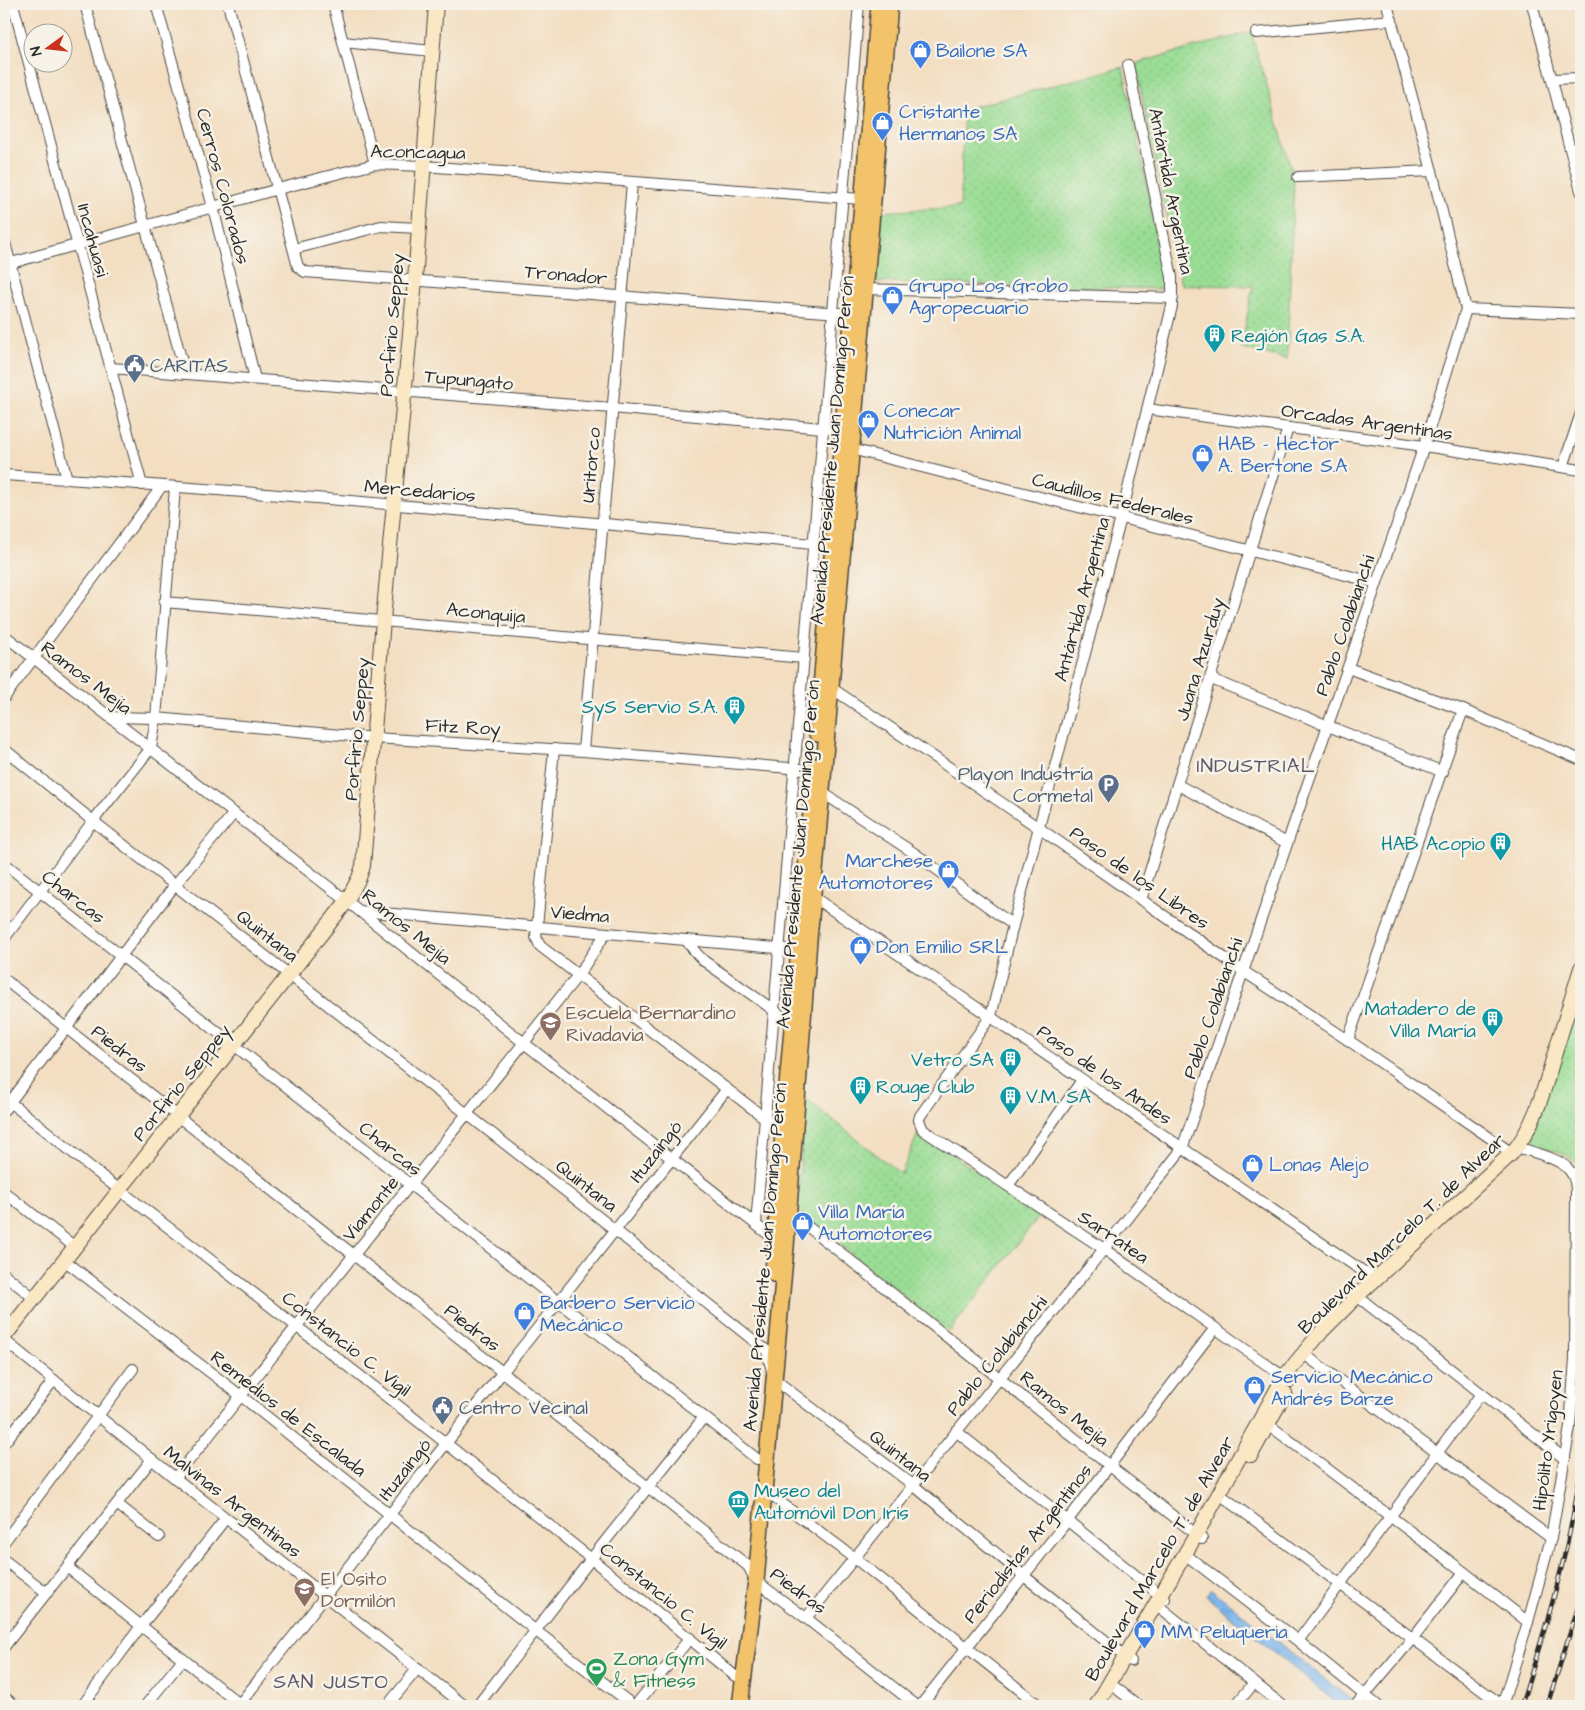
<svg xmlns="http://www.w3.org/2000/svg" width="1585" height="1710" viewBox="0 0 1585 1710" font-family="'Architects Daughter',sans-serif">
<defs>
<pattern id="grass-dots" width="8" height="8" patternUnits="userSpaceOnUse" patternTransform="scale(1.25)"><rect width="8" height="8" fill="#9add94"/><path d="M2 2h.1M6 6h.1" fill="none" stroke="#85be80" stroke-width="1.8" stroke-linecap="round"/></pattern>
<pattern id="water-ripples" width="26" height="14" patternUnits="userSpaceOnUse" patternTransform="scale(1.25)"><rect width="26" height="14" fill="#7eb7ee"/><path d="M2 4q2-2 4 0t4 0M15 11q2-2 4 0t4 0" fill="none" stroke="#6795c1"/></pattern>
</defs>
<rect width="100%" height="100%" fill="#f7f3e8"/>
<filter id="ink" filterUnits="userSpaceOnUse"><feTurbulence type="fractalNoise" baseFrequency=".02" numOctaves="2"/><feDisplacementMap in="SourceGraphic" scale="10" xChannelSelector="R" yChannelSelector="G"/><feConvolveMatrix kernelMatrix="1 2 1 2 8 2 1 2 1" color-interpolation-filters="sRGB"/></filter>
<filter id="wash" filterUnits="userSpaceOnUse"><feTurbulence type="fractalNoise" baseFrequency=".0096" numOctaves="4" result="noise"/><feDisplacementMap in="SourceGraphic" scale="20" xChannelSelector="R" yChannelSelector="G"/><feGaussianBlur stdDeviation="1.12" result="paint"/><feColorMatrix in="noise" values="0 0 0 0 0 0 0 0 0 0 0 0 0 0 0 0 0 1.4 0 .05"/><feComposite in="paint" operator="in"/></filter>
<g filter="url(#wash)">
<rect width="100%" height="100%" fill="#f3dec1"/>
<g fill="url(#grass-dots)" stroke="#628460">
<polygon points="1251,32 1294,178 1287,359 1241,348 1253,286 1181,285 1138,77 1137,63"/>
<polygon points="1123,67 1148,190 1164,289 876,282 881,212 960,207 964,109"/>
<path d="M1581,982V1170C1570,1152 1555,1151 1536,1145L1533,1142L1532,1135Z"/>
<polygon points="805,1098 901,1174 919,1131 1040,1215 949,1332 797,1211"/>
</g>
<polygon fill="url(#water-ripples)" stroke="#54718c" points="1211,1589 1355,1703 1352,1706 1340,1706 1206,1596"/>
</g>
<g filter="url(#ink)">
<g fill="none" stroke-linecap="round" stroke-linejoin="round">
<defs>
<g id="street">
<polyline points="13,4 142,485"/>
<polyline points="85,4 185,373"/>
<polyline points="156,4 213,207 255,379"/>
<polyline points="228,4 298,267 305,272 852,314"/>
<polyline points="333,4 375,164"/>
<polyline points="1532,4 1581,191"/>
<polyline points="1256,33 1392,20"/>
<polyline points="343,42 432,51"/>
<polyline points="1128,65 1172,277 1172,306 1121,518 1013,925 993,1008 991,1016 920,1116 919,1120 923,1130 1104,1249 1291,1382"/>
<polyline points="1552,79 1581,78"/>
<polyline points="1298,177 1432,171"/>
<polyline points="4,239 67,479"/>
<polyline points="294,249 381,226 418,228"/>
<polyline points="4,265 278,189 375,164 423,166 861,199"/>
<polyline points="865,289 1173,298"/>
<polyline points="1466,309 1581,314"/>
<polyline points="111,368 612,408 843,430"/>
<polyline points="1147,409 1424,446 1581,470"/>
<polyline points="847,448 1377,583"/>
<polyline points="1563,467 1581,413"/>
<path d="M4,475C280,492 556,519 832,546"/>
<path d="M164,602C378,619 591,640 804,658"/>
<polyline points="4,635 347,901 524,1043 778,1242"/>
<polyline points="1348,668 1463,710 1581,760"/>
<polyline points="1211,679 1443,772"/>
<polyline points="827,685 1039,828 1243,971 1348,1040 1512,1153"/>
<polyline points="4,698 162,486"/>
<polyline points="110,717 156,718 374,738 583,751 814,770"/>
<polyline points="4,749 93,821 615,1230 767,1351 774,1379 913,1485 1024,1576 1131,1661"/>
<polyline points="554,749 536,937 540,946 783,1132"/>
<polyline points="583,751 632,183"/>
<polyline points="1178,785 1287,843"/>
<polyline points="823,793 917,855 1013,925"/>
<polyline points="4,863 757,1459"/>
<path d="M813,897C1002,1023 1188,1153 1376,1280"/>
<polyline points="1141,900 1288,428"/>
<polyline points="360,911 798,950"/>
<polyline points="4,939 93,821 151,748 156,718 175,488"/>
<polyline points="686,940 697,954 704,961 792,1023"/>
<polyline points="4,979 748,1566 756,1581 806,1618 917,1706"/>
<polyline points="1348,1040 1463,710"/>
<path d="M4,1098C44,1128 82,1161 121,1191C328,1350 534,1510 735,1676"/>
<polyline points="4,1110 175,885 234,813"/>
<polyline points="1008,1186 1082,1080"/>
<polyline points="4,1192 75,1247"/>
<polyline points="788,1211 1202,1539"/>
<polyline points="756,1224 859,4"/>
<polyline points="64,1260 241,1396 536,1631 634,1706"/>
<polyline points="4,1274 34,1298"/>
<polyline points="1357,1296 1565,1459"/>
<polyline points="4,1340 175,1478 465,1706"/>
<polyline points="1304,1354 1551,1538"/>
<polyline points="1269,1425 1464,1572 1528,1622"/>
<polyline points="956,1431 1165,1599"/>
<polyline points="4,1443 54,1380"/>
<polyline points="175,1478 579,974 606,933"/>
<polyline points="764,1490 856,1559 1040,1706"/>
<polyline points="1225,1498 1503,1706"/>
<polyline points="117,1504 159,1537"/>
<polyline points="4,1542 133,1369"/>
<polyline points="1190,1558 1298,1641 1378,1706"/>
<polyline points="4,1560 47,1593"/>
<polyline points="67,1567 242,1706"/>
<polyline points="1161,1608 1283,1706"/>
<polyline points="806,1618 1104,1249 1182,1149 1424,446 1466,309 1432,171 1387,4"/>
<polyline points="1298,1641 1481,1394"/>
<polyline points="4,1647 152,1459"/>
<polyline points="1116,1688 1139,1706"/>
<polyline points="4,1697 15,1706"/>
<polyline points="82,1706 141,1626 226,1518"/>
<polyline points="145,1706 183,1659"/>
<polyline points="238,1706 727,1089"/>
<polyline points="387,1706 418,1668"/>
<polyline points="477,1706 591,1559 704,1417"/>
<polyline points="635,1706 690,1638"/>
<polyline points="920,1706 1068,1520 1215,1328"/>
<polyline points="1235,1706 1254,1683"/>
<polyline points="1355,1706 1412,1639 1464,1572"/>
<path d="M1502,1706L1528,1622L1551,1538L1570,1427L1575,1358L1576,1197C1576,1188 1576,1178 1570,1171C1561,1158 1531,1152 1517,1147"/>
</g>
<g id="secondary">
<polyline points="4,1337 347,901 359,878 363,866 383,620 415,280 436,4"/>
<polyline points="1251,1455 1285,1393"/>
<path d="M1096,1706L1196,1535L1284,1377L1322,1331L1357,1296L1512,1153C1535,1126 1544,1089 1554,1056C1563,1026 1572,997 1581,968"/>
</g>
<g id="primary">
<polyline points="817,734 879,4"/>
<polyline points="773,1274 783,1132 815,766"/>
<polyline points="740,1706 756,1581 786,1247 809,940 890,4"/>
</g>
</defs>
<use href="#street" stroke="#494642" stroke-width="12"/>
<use href="#secondary" stroke="#494642" stroke-width="16"/>
<use href="#primary" stroke="#494642" stroke-width="18"/>
<use href="#street" stroke="#fff" stroke-width="10"/>
<use href="#secondary" stroke="#fae7c3" stroke-width="14"/>
<use href="#primary" stroke="#f2c36a" stroke-width="15"/>
<defs>
<g id="rail">
<path d="M1521,1706C1546,1627 1570,1550 1581,1467"/>
<polyline points="1547,1706 1581,1598"/>
</g>
</defs>
<use href="#rail" stroke="#2b2b2b" stroke-width="4.5"/>
<use href="#rail" stroke="#f7f3e8" stroke-width="2.5" stroke-dasharray="8" stroke-linecap="butt"/>
</g>
</g>
<defs>
<symbol id="shop-pin" viewBox="-11 -11 22 30"><path d="M0 17L-7.5 6A9.5 9.5 0 1 1 7.5 6Z" fill="#3f7fe0" stroke="#f7f3e8"/><path d="M-5-2.5h2.3a2.7 3.5 0 0 1 5.4 0H5L5.5 6h-11ZM-1.5-2.5h3a1.5 2.3 0 0 0-3 0Z" fill="#fff"/></symbol>
<symbol id="building-pin" viewBox="-11 -11 22 30"><path d="M0 17L-7.5 6A9.5 9.5 0 1 1 7.5 6Z" fill="#0f9aa8" stroke="#f7f3e8"/><path d="M-4-6H4V6H1V3H-1V6H-4ZM-2.5-4.3h1.7v1.8h-1.7ZM.8-4.3h1.7v1.8H.8ZM-2.5-1h1.7V.8h-1.7ZM.8-1h1.7V.8H.8Z" fill="#fff"/></symbol>
<symbol id="civic-pin" viewBox="-11 -11 22 30"><path d="M0 17L-7.5 6A9.5 9.5 0 1 1 7.5 6Z" fill="#5c6f8a" stroke="#f7f3e8"/><path d="M-.6-6.5H3V-4.5H.6V-3L4-1V1h2V6H-6V1h2V-1L-.6-3ZM-1.2 2.5V6h2.4V2.5Z" fill="#fff"/></symbol>
<symbol id="parking-pin" viewBox="-11 -11 22 30"><path d="M0 17L-7.5 6A9.5 9.5 0 1 1 7.5 6Z" fill="#5c6f8a" stroke="#f7f3e8"/><path d="M-3.5-5.5H1a3.5 3.5 0 0 1 0 7H-1V5.5H-3.5ZM-1-3.4V-.6H.8a1.4 1.4 0 0 0 0-2.8Z" fill="#fff"/></symbol>
<symbol id="school-pin" viewBox="-11 -11 22 30"><path d="M0 17L-7.5 6A9.5 9.5 0 1 1 7.5 6Z" fill="#8d6e63" stroke="#f7f3e8"/><path d="M0-5L7-2L0 1L-7-2ZM-4 1L0 2.5L4 1V4Q0 6-4 4Z" fill="#fff"/></symbol>
<symbol id="museum-pin" viewBox="-11 -11 22 30"><path d="M0 17L-7.5 6A9.5 9.5 0 1 1 7.5 6Z" fill="#0f9aa8" stroke="#f7f3e8"/><path d="M0-6L6-3V-2H-6V-3ZM-5-1h2V3h-2ZM-1-1h2V3h-2ZM3-1h2V3H3ZM-6 4H6V6H-6Z" fill="#fff"/></symbol>
<symbol id="stadium-pin" viewBox="-11 -11 22 30"><path d="M0 17L-7.5 6A9.5 9.5 0 1 1 7.5 6Z" fill="#2e9e5b" stroke="#f7f3e8"/><path d="M0-5a6.5 5 0 1 0 0 10a6.5 5 0 1 0 0-10ZM-3.5-1.8h7v3.6h-7Z" fill="#fff"/></symbol>
</defs>
<g fill-rule="evenodd">
<use href="#shop-pin" x="908" y="38" width="25" height="34"/>
<use href="#shop-pin" x="870" y="110" width="25" height="34"/>
<use href="#shop-pin" x="880" y="284" width="25" height="34"/>
<use href="#building-pin" x="1202" y="322" width="25" height="34"/>
<use href="#civic-pin" x="122" y="352" width="25" height="34"/>
<use href="#shop-pin" x="856" y="408" width="25" height="34"/>
<use href="#shop-pin" x="1190" y="442" width="25" height="34"/>
<use href="#building-pin" x="722" y="694" width="25" height="34"/>
<use href="#parking-pin" x="1096" y="772" width="25" height="34"/>
<use href="#building-pin" x="1488" y="830" width="25" height="34"/>
<use href="#shop-pin" x="936" y="858" width="25" height="34"/>
<use href="#shop-pin" x="848" y="934" width="25" height="34"/>
<use href="#building-pin" x="1480" y="1006" width="25" height="34"/>
<use href="#school-pin" x="538" y="1010" width="25" height="34"/>
<use href="#building-pin" x="998" y="1046" width="25" height="34"/>
<use href="#building-pin" x="848" y="1074" width="25" height="34"/>
<use href="#building-pin" x="998" y="1084" width="25" height="34"/>
<use href="#shop-pin" x="1240" y="1152" width="25" height="34"/>
<use href="#shop-pin" x="790" y="1210" width="25" height="34"/>
<use href="#shop-pin" x="512" y="1300" width="25" height="34"/>
<use href="#shop-pin" x="1242" y="1374" width="25" height="34"/>
<use href="#civic-pin" x="430" y="1394" width="25" height="34"/>
<use href="#museum-pin" x="726" y="1488" width="25" height="34"/>
<use href="#school-pin" x="292" y="1576" width="25" height="34"/>
<use href="#shop-pin" x="1132" y="1618" width="25" height="34"/>
<use href="#stadium-pin" x="584" y="1656" width="25" height="34"/>
</g>
<g text-anchor="middle" stroke-width="5" stroke-linejoin="round" paint-order="stroke">
<g font-size="19" fill="#366cbe" stroke="#f7f3e8" text-anchor="start">
<text x="936" y="57">Bailone SA</text>
<text x="899" y="118">Cristante<tspan x="899" dy="22">Hermanos SA</tspan></text>
<text x="909" y="292">Grupo Los Grobo<tspan x="909" dy="22">Agropecuario</tspan></text>
<text x="884" y="417">Conecar<tspan x="884" dy="22">Nutrición Animal</tspan></text>
<text x="1218" y="450">HAB - Hector<tspan x="1218" dy="22">A. Bertone S.A</tspan></text>
<text x="933" y="867" text-anchor="end">Marchese<tspan x="933" dy="22">Automotores</tspan></text>
<text x="876" y="953">Don Emilio SRL</text>
<text x="1269" y="1171">Lonas Alejo</text>
<text x="818" y="1218">Villa María<tspan x="818" dy="22">Automotores</tspan></text>
<text x="540" y="1309">Barbero Servicio<tspan x="540" dy="22">Mecánico</tspan></text>
<text x="1271" y="1383">Servicio Mecánico<tspan x="1271" dy="22">Andrés Barze</tspan></text>
<text x="1161" y="1638">MM Peluqueria</text>
</g>
<g font-size="19" fill="#2b2b2b" stroke="#f7f3e8">
<text transform="translate(418 151) rotate(1)" y="7">Aconcagua</text>
<text transform="translate(224 186) rotate(75)" y="7">Cerros Colorados</text>
<text transform="translate(1172 191) rotate(79)" y="7">Antártida Argentina</text>
<text transform="translate(94 240) rotate(75)" y="7">Incahuasi</text>
<text transform="translate(566 274) rotate(5)" y="7">Tronador</text>
<text transform="translate(391 325) rotate(-85)" y="7">Porfirio Seppey</text>
<text transform="translate(469 379) rotate(5)" y="7">Tupungato</text>
<text transform="translate(1367 421) rotate(8)" y="7">Orcadas Argentinas</text>
<text transform="translate(831 450) rotate(-85)" y="7">Avenida Presidente Juan Domingo Perón</text>
<text transform="translate(590 465) rotate(-85)" y="7">Uritorco</text>
<text transform="translate(420 490) rotate(5)" y="7">Mercedarios</text>
<text transform="translate(1113 498) rotate(14)" y="7">Caudillos Federales</text>
<text transform="translate(1081 599) rotate(-75)" y="7">Antártida Argentina</text>
<text transform="translate(486 612) rotate(6)" y="7">Aconquija</text>
<text transform="translate(1344 625) rotate(-71)" y="7">Pablo Colabianchi</text>
<text transform="translate(1199 659) rotate(-73)" y="7">Juana Azurduy</text>
<text transform="translate(87 677) rotate(37)" y="7">Ramos Mejía</text>
<text transform="translate(463 726) rotate(3)" y="7">Fitz Roy</text>
<text transform="translate(356 729) rotate(-85)" y="7">Porfirio Seppey</text>
<text transform="translate(797 854) rotate(-85)" y="7">Avenida Presidente Juan Domingo Perón</text>
<text transform="translate(1140 877) rotate(35)" y="7">Paso de los Libres</text>
<text transform="translate(74 896) rotate(38)" y="7">Charcas</text>
<text transform="translate(580 913) rotate(5)" y="7">Viedma</text>
<text transform="translate(407 926) rotate(39)" y="7">Ramos Mejía</text>
<text transform="translate(268 935) rotate(38)" y="7">Quintana</text>
<text transform="translate(1212 1008) rotate(-71)" y="7">Pablo Colabianchi</text>
<text transform="translate(120 1048) rotate(38)" y="7">Piedras</text>
<text transform="translate(1105 1074) rotate(35)" y="7">Paso de los Andes</text>
<text transform="translate(181 1082) rotate(-51)" y="7">Porfirio Seppey</text>
<text transform="translate(391 1148) rotate(39)" y="7">Charcas</text>
<text transform="translate(655 1151) rotate(-52)" y="7">Ituzaingó</text>
<text transform="translate(587 1185) rotate(38)" y="7">Quintana</text>
<text transform="translate(370 1208) rotate(-51)" y="7">Viamonte</text>
<text transform="translate(1401 1233) rotate(-44)" y="7">Boulevard Marcelo T. de Alvear</text>
<text transform="translate(1114 1236) rotate(34)" y="7">Sarratea</text>
<text transform="translate(764 1257) rotate(-85)" y="7">Avenida Presidente Juan Domingo Perón</text>
<text transform="translate(473 1327) rotate(38)" y="7">Piedras</text>
<text transform="translate(347 1343) rotate(38)" y="7">Constancio C. Vigil</text>
<text transform="translate(996 1355) rotate(-51)" y="7">Pablo Colabianchi</text>
<text transform="translate(1065 1408) rotate(39)" y="7">Ramos Mejía</text>
<text transform="translate(289 1413) rotate(38)" y="7">Remedios de Escalada</text>
<text transform="translate(1547 1440) rotate(-83)" y="7">Hipólito Yrigoyen</text>
<text transform="translate(901 1455) rotate(38)" y="7">Quintana</text>
<text transform="translate(404 1469) rotate(-52)" y="7">Ituzaingó</text>
<text transform="translate(233 1501) rotate(38)" y="7">Malvinas Argentinas</text>
<text transform="translate(1027 1543) rotate(-52)" y="7">Periodistas Argentinos</text>
<text transform="translate(1159 1558) rotate(-60)" y="7">Boulevard Marcelo T. de Alvear</text>
<text transform="translate(799 1590) rotate(37)" y="7">Piedras</text>
<text transform="translate(664 1595) rotate(39)" y="7">Constancio C. Vigil</text>
</g>
<g font-size="19" fill="#0d838f" stroke="#f7f3e8" text-anchor="start">
<text x="1231" y="342">Región Gas S.A.</text>
<text x="718" y="713" text-anchor="end">SyS Servio S.A.</text>
<text x="1485" y="850" text-anchor="end">HAB Acopio</text>
<text x="1476" y="1015" text-anchor="end">Matadero de<tspan x="1476" dy="22">Villa María</tspan></text>
<text x="994" y="1066" text-anchor="end">Vetro SA</text>
<text x="876" y="1093">Rouge Club</text>
<text x="1026" y="1103">V.M. SA</text>
<text x="754" y="1497">Museo del<tspan x="754" dy="22">Automóvil Don Iris</tspan></text>
</g>
<g font-size="19" fill="#4e5e75" stroke="#f7f3e8" text-anchor="start">
<text x="150" y="372">CARITAS</text>
<text x="1093" y="780" text-anchor="end">Playon Industría<tspan x="1093" dy="22">Cormetal</tspan></text>
<text x="459" y="1414">Centro Vecinal</text>
</g>
<g font-size="19" fill="#785e54" stroke="#f7f3e8" text-anchor="start">
<text x="566" y="1019">Escuela Bernardino<tspan x="566" dy="22">Rivadavia</tspan></text>
<text x="321" y="1585">El Osito<tspan x="321" dy="22">Dormilón</tspan></text>
</g>
<g font-size="19" fill="#27864d" stroke="#f7f3e8" text-anchor="start">
<text x="613" y="1665">Zona Gym<tspan x="613" dy="22">&amp; Fitness</tspan></text>
</g>
<g font-size="20" letter-spacing="1" fill="#5d596b" stroke="#f7f3e8">
<text x="1256" y="772">INDUSTRIAL</text>
<text x="331" y="1688">SAN JUSTO</text>
</g>
</g>
<rect width="1585" height="1710" fill="none" stroke="#f7f3e8" stroke-width="20"/>
<g transform="translate(48 48) rotate(255)"><circle r="24" fill="#f7f3e8" stroke="#a5a39c"/>
<path d="M0-4L9 19L0 12L-9 19Z" fill="#c8321e"/>
<text y="-8" font-size="14" font-weight="bold" text-anchor="middle" fill="#2b2b2b">N</text>
</g>
</svg>
